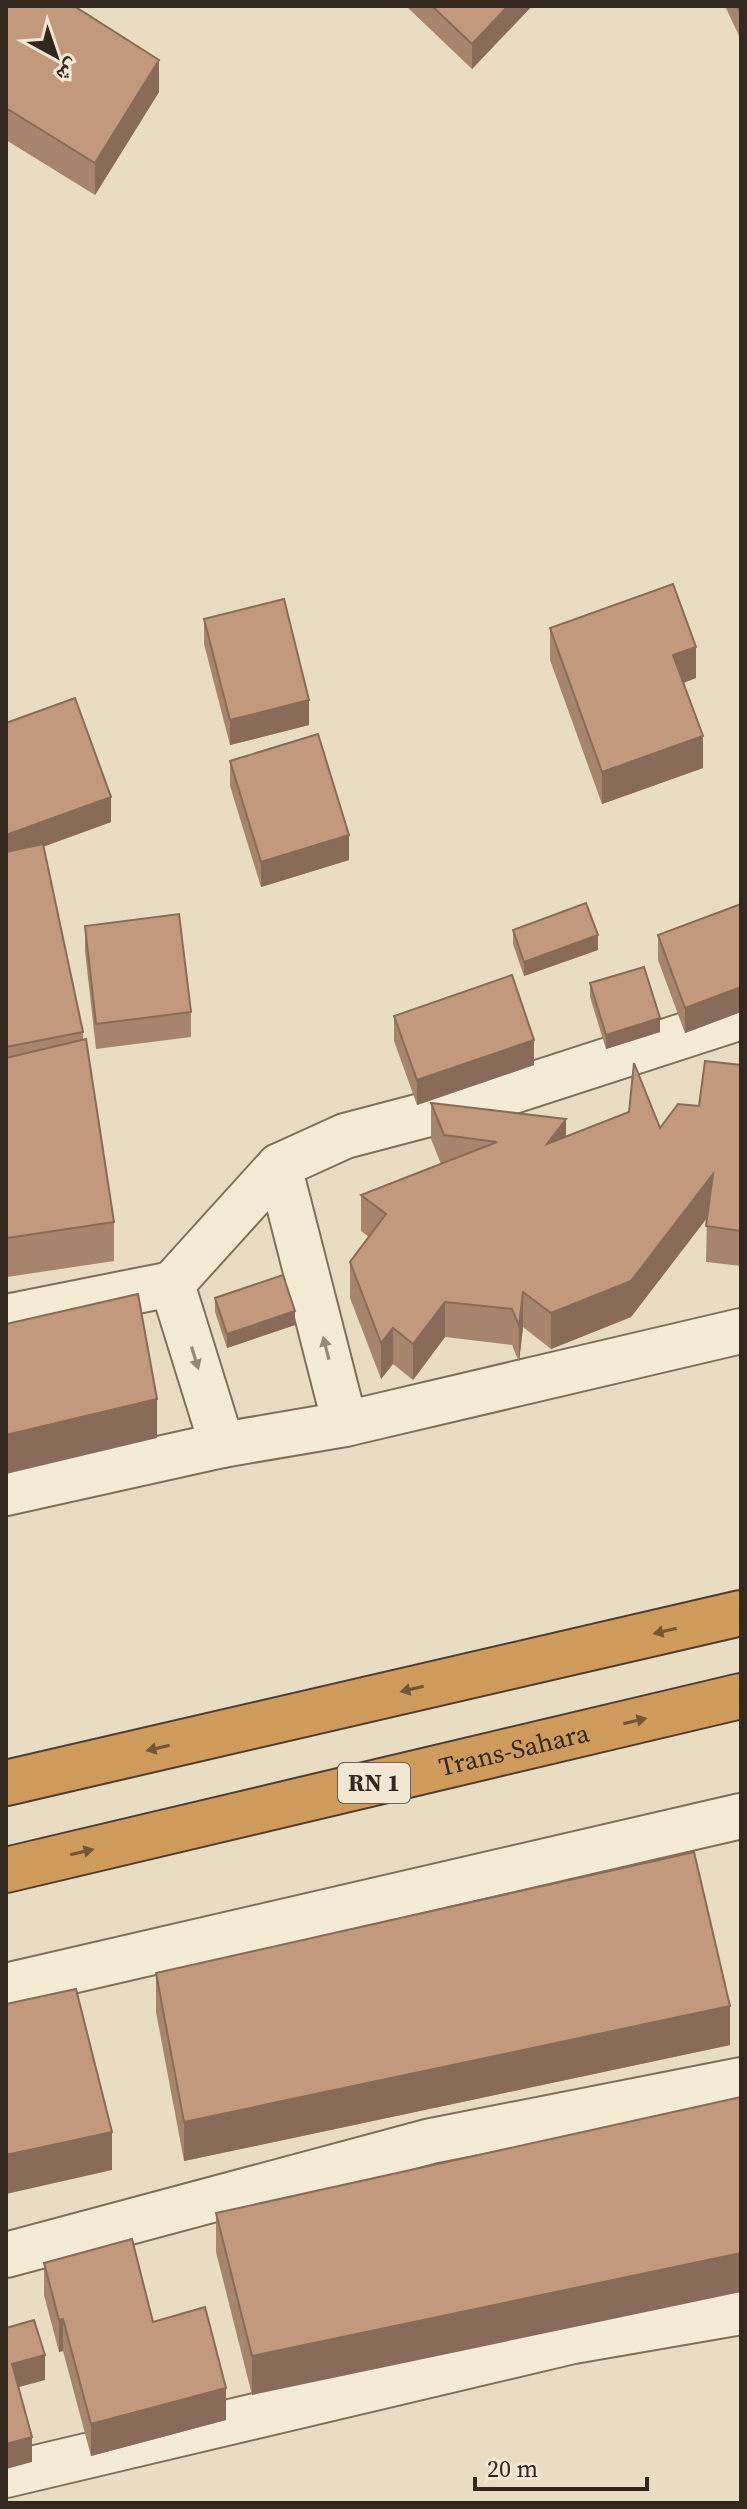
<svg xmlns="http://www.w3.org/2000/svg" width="747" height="2509" viewBox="0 0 747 2509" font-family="'Source Serif 4','Noto Naskh Arabic',serif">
<rect width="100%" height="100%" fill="#e8ddc3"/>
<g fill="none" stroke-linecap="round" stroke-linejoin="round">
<defs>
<g id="street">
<polyline points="279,1166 345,1424"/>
<polyline points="172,1284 222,1445"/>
<polyline points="6,1317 172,1284 279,1166 345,1136 501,1095 741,1017"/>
<polyline points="6,1493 222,1445 345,1424 741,1331"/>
<polyline points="6,1986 741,1816"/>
<polyline points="6,2255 431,2141 741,2080"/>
<polyline points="6,2475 573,2341 741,2312"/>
</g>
<g id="highway">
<polyline points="6,1783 741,1613"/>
<path id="s1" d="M6,1870L741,1696"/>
</g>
</defs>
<use href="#street" stroke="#806f5c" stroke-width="48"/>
<use href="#highway" stroke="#4f3e30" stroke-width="48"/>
<use href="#street" stroke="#f4ebd5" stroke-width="44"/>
<use href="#highway" stroke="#cf9b5c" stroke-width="44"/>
</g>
<g fill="#a7846c">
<polygon points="6,6 159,92 95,195 6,140"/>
<polygon points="406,6 532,6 472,69"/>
<polygon points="725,6 741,6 741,40"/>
<polygon points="204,619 309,725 230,745 204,644"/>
<polygon points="550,628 696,678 684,683 703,768 602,804 550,660"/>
<polygon points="6,723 111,822 43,847 83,1032 83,1040 114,1222 114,1261 7,1277 6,1272"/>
<polygon points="230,761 349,860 261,887 230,786"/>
<polygon points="741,904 741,1012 685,1033 658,960 658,935"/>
<polygon points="85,926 191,1012 191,1037 96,1049 85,951"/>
<polygon points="513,930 598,950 524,976 513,944"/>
<polygon points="590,983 660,1032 606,1049 590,997"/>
<polygon points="394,1016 534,1065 417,1105 394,1041"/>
<polygon points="741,1065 741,1266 706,1262 707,1218 631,1317 551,1349 523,1327 519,1362 512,1345 445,1337 413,1380 393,1364 381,1379 350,1298 350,1262 369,1237 361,1231 361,1195 441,1164 431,1139 431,1103 566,1136 660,1128 699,1106"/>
<polygon points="215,1298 295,1325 227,1348 215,1312"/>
<polygon points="156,1973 730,2045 184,2161 156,2012"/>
<polygon points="741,2097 252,2395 216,2252 216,2213"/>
<polygon points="44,2263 153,2322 226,2420 91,2456 63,2351 59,2352 44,2295"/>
</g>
<g fill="#886b58">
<polygon points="508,6 532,6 472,69 472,44"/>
<polygon points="159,60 159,92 95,195 95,163"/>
<polygon points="696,647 696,678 673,686 673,655"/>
<polygon points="309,700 309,725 230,745 230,720"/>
<polygon points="703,736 703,768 602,804 602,772"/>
<polygon points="111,797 111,822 6,860 6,835"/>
<polygon points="349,835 349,860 261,887 261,862"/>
<polygon points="598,935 598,950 524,976 524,962"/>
<polygon points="741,987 741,1012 685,1033 685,1008"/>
<polygon points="660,1018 660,1032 606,1049 606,1035"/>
<polygon points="534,1040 534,1065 417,1105 417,1080"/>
<polygon points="566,1119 566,1155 547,1144"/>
<polygon points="713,1174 713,1210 631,1317 551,1349 551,1313"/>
<polygon points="523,1292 523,1327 519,1362 519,1326"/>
<polygon points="445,1302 445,1337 413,1380 413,1344"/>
<polygon points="295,1311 295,1325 227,1348 227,1334"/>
<polygon points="393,1328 393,1364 381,1379 381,1343"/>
<polygon points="157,1399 157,1438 6,1474 6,1435"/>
<polygon points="730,2006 730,2045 184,2161 184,2122"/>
<polygon points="112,2132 112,2170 6,2194 6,2155"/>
<polygon points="741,2253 741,2292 252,2395 252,2356"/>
<polygon points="63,2319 63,2351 59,2352 59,2320"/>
<polygon points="45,2355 45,2380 12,2389 12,2364"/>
<polygon points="226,2388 226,2420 91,2456 91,2424"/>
<polygon points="32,2437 32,2462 6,2469 6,2444"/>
</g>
<g fill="#c2997d" stroke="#886b58" stroke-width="2">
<polygon points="6,6 74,6 159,60 95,163 6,108"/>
<polygon points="432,6 508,6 472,44"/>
<polygon points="737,6 741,6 741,15"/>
<polygon points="673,584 696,647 673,655 703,736 602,772 550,628"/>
<polygon points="284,599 309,700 230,720 204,619"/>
<polygon points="75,698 111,797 6,835 6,723"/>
<polygon points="318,734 349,835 261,862 230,761"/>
<polygon points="43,844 83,1032 6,1047 6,852"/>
<polygon points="586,903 598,935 524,962 513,930"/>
<polygon points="741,904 741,987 685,1008 658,935"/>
<polygon points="179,914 191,1012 96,1024 85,926"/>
<polygon points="644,967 660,1018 606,1035 590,983"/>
<polygon points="512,975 534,1040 417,1080 394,1016"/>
<polygon points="86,1039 114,1222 7,1238 6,1233 6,1058"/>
<polygon points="705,1061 741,1065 741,1231 706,1226 713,1174 631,1281 551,1313 523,1292 519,1326 512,1309 445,1302 413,1344 393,1328 381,1343 350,1262 386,1214 361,1195 497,1142 444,1135 431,1103 566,1119 547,1144 629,1112 634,1063 660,1128 678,1104 699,1106"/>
<polygon points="283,1275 295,1311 227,1334 215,1298"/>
<polygon points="138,1294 157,1399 6,1435 6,1324"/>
<polygon points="694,1852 730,2006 184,2122 156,1973"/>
<polygon points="76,1989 112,2132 6,2155 6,2004"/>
<polygon points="741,2097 741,2253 252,2356 216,2213"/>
<polygon points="132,2239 153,2322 205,2307 226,2388 91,2424 63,2319 59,2320 44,2263"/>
<polygon points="34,2320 45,2355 12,2364 32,2437 6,2444 6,2328"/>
</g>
<defs><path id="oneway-solid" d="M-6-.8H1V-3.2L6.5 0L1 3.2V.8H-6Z" transform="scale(2)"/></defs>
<g fill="#938a7a">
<use href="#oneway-solid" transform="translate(326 1348) rotate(-104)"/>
<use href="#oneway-solid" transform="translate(195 1358) rotate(73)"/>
</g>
<g fill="#715637">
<use href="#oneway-solid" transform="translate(665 1631) rotate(167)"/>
<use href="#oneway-solid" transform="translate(412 1689) rotate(167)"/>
<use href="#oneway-solid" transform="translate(635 1721) rotate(-13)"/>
<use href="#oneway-solid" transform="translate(158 1748) rotate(167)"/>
<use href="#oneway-solid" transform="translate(82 1852) rotate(-13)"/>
</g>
<g text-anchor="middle" stroke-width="8" stroke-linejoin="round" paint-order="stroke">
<rect fill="#f1e7d2" stroke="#6b6154" stroke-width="2" x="338" y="1763" width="72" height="40" rx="6"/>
<g font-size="24" font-weight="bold" fill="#32281e">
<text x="374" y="1791">RN 1</text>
</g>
<g font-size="26" fill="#32281e" stroke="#f1e7d2">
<text dy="9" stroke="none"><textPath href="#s1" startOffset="522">Trans-Sahara</textPath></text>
</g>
</g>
<rect width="747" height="2509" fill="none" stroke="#32281e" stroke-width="16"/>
<g transform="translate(56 56) rotate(140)" stroke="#f1e7d2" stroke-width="6" paint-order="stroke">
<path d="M0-6L14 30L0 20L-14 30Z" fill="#32281e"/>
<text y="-12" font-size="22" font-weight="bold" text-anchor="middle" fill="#32281e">ش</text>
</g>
<path d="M475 2477v12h172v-12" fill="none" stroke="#32281e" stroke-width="4"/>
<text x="487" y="2477" font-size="24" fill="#32281e" stroke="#f1e7d2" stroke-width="6" paint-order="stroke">20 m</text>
</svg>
